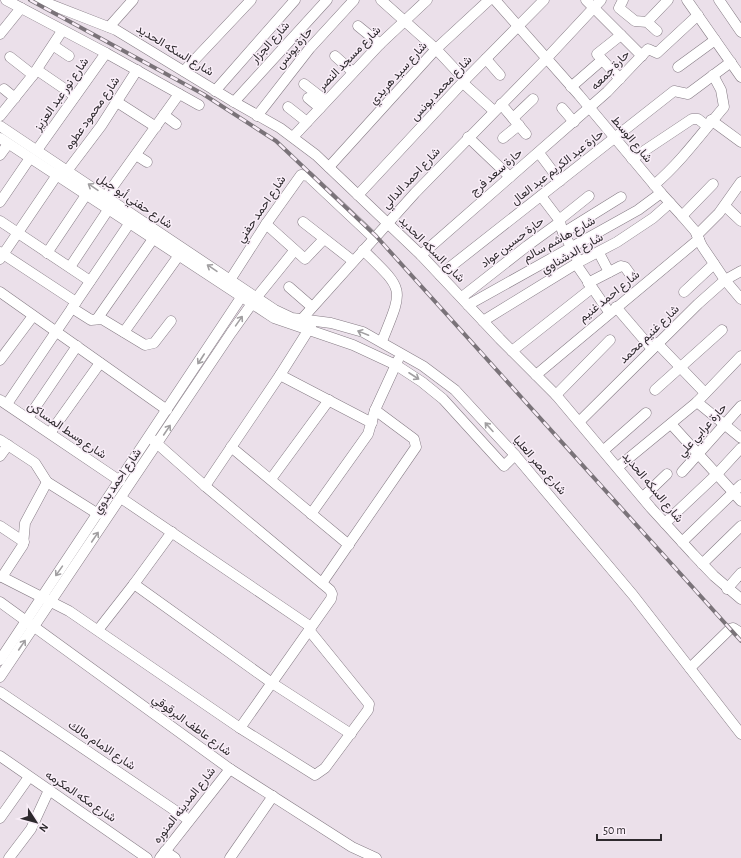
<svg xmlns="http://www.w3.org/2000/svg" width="741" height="858" viewBox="0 0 741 858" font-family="'Alegreya Sans',Vazirmatn,sans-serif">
<rect width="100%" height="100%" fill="#ebe0ea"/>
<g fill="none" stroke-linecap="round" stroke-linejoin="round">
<defs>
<g id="minor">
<polyline points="6,0 106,53 199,105"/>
<polyline points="39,0 116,30 234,102 280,128 316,155 421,255 500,339 556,395 651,508 693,554 714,576 741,599"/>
<polyline points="381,0 436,49 465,80"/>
<polyline points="495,0 579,95 661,193 682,216 695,231 702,246 725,280 741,299"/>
<polyline points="586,0 642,56"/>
<polyline points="623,0 619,8 635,21 647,22 657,31"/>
<polyline points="687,0 741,77"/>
<polyline points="719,0 741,32"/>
<polyline points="647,22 668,0"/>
<polyline points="358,26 380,44"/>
<polyline points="109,27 133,0"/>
<polyline points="0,34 21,8"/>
<polyline points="54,46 69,56"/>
<polyline points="335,56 353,72"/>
<polyline points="10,57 33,75"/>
<polyline points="486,59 500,75"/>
<polyline points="678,67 715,40"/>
<polyline points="37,70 75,96"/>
<polyline points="184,71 251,0"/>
<polyline points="620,79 597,54 621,35"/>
<polyline points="463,83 494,111"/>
<polyline points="304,84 326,101"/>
<polyline points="571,87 602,60"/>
<polyline points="4,89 15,98"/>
<polyline points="215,91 295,0"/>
<polyline points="308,98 320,108"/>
<polyline points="117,102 156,127"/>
<polyline points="234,102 327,0"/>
<polyline points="501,104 526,134"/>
<polyline points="288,107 307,122"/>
<polyline points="562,108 574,122"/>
<polyline points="164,115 176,124"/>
<polyline points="0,116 33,75 62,31"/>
<polyline points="257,116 310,48 354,0"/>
<polyline points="513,118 533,99"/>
<polyline points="711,120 741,142"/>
<polyline points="0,126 275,310 292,318 331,323 363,332 423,366 455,390 515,455 633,595 741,734"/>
<polyline points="293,137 380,44 427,0"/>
<polyline points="468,137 510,177"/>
<polyline points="0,138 274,318 353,345 396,365 422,382 443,399 504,466 515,455"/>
<polyline points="503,138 519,125"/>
<polyline points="37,150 106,53"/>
<polyline points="539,153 560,181"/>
<polyline points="0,155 8,144"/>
<polyline points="136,155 147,162"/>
<polyline points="632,159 692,119 698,119 707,126"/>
<polyline points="329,167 436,49 489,0"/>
<polyline points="67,171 101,126 137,70"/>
<path d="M654,185C681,162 701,134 724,107L721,90L713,75"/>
<polyline points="358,195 465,80 544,0"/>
<polyline points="106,196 179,94"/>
<polyline points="541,196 560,221 562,230 579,262"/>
<polyline points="0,202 30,158"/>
<polyline points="725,206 741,221"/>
<polyline points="682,216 713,184"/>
<polyline points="559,220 589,196"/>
<polyline points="0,221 90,281"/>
<polyline points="303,222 353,261"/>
<polyline points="266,224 305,259 324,239"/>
<polyline points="563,233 621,197"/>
<polyline points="697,235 719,213 741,182"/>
<path d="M363,250C405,291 404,287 382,341"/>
<polyline points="0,252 76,302"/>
<polyline points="47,253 86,195"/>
<polyline points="599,253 609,272"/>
<polyline points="421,255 607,92 648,49 657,53 698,15"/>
<polyline points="0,259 59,172"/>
<polyline points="576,264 609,312"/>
<polyline points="70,267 108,210"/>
<polyline points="440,275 674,91 688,94 731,62"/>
<polyline points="230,280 266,224 301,175 308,176 374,238"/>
<polyline points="588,283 621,266 625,267 630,274"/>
<polyline points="289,287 312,307"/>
<polyline points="0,292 167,410"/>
<polyline points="684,292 714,264"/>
<polyline points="462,297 527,246 560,222"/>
<polyline points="468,305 638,210 661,193"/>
<polyline points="616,307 652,349"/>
<polyline points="72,308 91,320 102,319 145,345 154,343 171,321"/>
<polyline points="97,319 153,239"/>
<polyline points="301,320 415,193 546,59 601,0"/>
<polyline points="483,321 579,262 617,242 653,218 670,203"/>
<polyline points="124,332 182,251"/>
<polyline points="657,343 705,393"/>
<polyline points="512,351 592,288"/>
<polyline points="0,360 33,316"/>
<polyline points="280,375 372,423"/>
<polyline points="536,375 699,239"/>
<polyline points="655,390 722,330"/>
<polyline points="556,395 610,340"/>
<polyline points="0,400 120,481"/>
<polyline points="697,402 741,438"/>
<polyline points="7,404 129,224"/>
<polyline points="28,418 77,346"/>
<polyline points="580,421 698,304 725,280 741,271"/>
<polyline points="671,424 741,501"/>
<polyline points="50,433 100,363"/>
<polyline points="0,440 35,463 47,482 98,514"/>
<polyline points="153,440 205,486 330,590 332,594 331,599 240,728"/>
<polyline points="231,447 349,545"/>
<polyline points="604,450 646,413"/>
<polyline points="0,456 8,445"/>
<polyline points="618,467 697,402 741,356"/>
<polyline points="682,472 741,406"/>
<polyline points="271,479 329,400"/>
<polyline points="205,486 280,375 311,326"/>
<polyline points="643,497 667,474"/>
<polyline points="121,498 311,627"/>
<polyline points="311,514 368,434 375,410 398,360"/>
<polyline points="665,523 717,474 741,448"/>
<polyline points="0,526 24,542"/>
<polyline points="682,542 741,485"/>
<polyline points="702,564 741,526"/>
<polyline points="0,576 69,611 240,728 315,775 325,768 368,710 369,704 309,630"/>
<polyline points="2,577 23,545 25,523 47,482"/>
<polyline points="322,583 416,447 414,439 375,410"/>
<polyline points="134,584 272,683 351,734"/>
<polyline points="727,589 741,573"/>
<polyline points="0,602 230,769 352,847 376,858"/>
<polyline points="98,630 134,584 172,532"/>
<polyline points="0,660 244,293"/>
<polyline points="690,668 730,629 733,628 741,633"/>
<polyline points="0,677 231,333 256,298 294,251"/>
<polyline points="0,692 189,820"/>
<polyline points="0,756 147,858"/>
<polyline points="0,818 29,777"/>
<polyline points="165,851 175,858"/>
<polyline points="9,858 31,829 49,790"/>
<polyline points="160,858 230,769"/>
<polyline points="230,858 273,796"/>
</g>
</defs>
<use href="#minor" stroke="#867c85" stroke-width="11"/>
<use href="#minor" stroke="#fff" stroke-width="10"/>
<defs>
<polyline id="rail" points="30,0 203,94 276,141 376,236 741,641"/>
</defs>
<use href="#rail" stroke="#7a7379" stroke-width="4"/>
<use href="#rail" stroke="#f9eef8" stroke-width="2.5" stroke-dasharray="8" stroke-linecap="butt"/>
</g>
<defs><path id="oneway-shaft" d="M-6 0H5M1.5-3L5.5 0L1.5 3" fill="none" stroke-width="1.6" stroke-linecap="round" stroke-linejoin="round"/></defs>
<g stroke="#a19fa1">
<use href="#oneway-shaft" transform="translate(93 187) rotate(-146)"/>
<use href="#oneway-shaft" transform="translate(212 268) rotate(-146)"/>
<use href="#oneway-shaft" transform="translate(239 321) rotate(-55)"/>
<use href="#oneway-shaft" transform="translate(363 333) rotate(-158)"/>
<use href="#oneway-shaft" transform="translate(201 359) rotate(123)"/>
<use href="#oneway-shaft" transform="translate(414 376) rotate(33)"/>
<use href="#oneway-shaft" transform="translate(489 427) rotate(-132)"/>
<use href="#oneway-shaft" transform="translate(167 430) rotate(-56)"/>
<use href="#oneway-shaft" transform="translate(95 537) rotate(-56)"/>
<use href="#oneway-shaft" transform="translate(59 571) rotate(125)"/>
<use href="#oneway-shaft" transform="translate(22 645) rotate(-56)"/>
</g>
<g text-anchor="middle" stroke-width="3" stroke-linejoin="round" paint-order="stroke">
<g font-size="12" fill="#2e2a2e" stroke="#f9eef8">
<text transform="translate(270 42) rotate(-48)" y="4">شارع الجزار</text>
<text transform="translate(294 48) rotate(-50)" y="4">حارة يونس</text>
<text transform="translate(175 50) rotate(31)" y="4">شارع السكه الحديد</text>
<text transform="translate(349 58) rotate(-46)" y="4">شارع مسجد النصر</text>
<text transform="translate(610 70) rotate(-46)" y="4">حارة جمعه</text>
<text transform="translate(398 73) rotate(-48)" y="4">شارع سيد هريدي</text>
<text transform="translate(441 88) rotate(-47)" y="4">شارع محمد يونس</text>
<text transform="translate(61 94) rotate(-55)" y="4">شارع نور عبد العزيز</text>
<text transform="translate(92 113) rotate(-55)" y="4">شارع محمود عطوه</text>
<text transform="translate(632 139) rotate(50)" y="4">شارع الوسط</text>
<text transform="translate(557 167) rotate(-38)" y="4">حارة عبد الكريم عبد العال</text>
<text transform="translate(496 172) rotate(-41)" y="4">حارة سعد فرج</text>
<text transform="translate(411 178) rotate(-47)" y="4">شارع احمد الدالي</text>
<text transform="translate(135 201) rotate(34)" y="4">شارع حفني أبو جبل</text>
<text transform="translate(261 209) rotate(-56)" y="4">شارع احمد حفني</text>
<text transform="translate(559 239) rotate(-29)" y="4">شارع هاشم سالم</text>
<text transform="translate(512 242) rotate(-37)" y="4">حارة حسين عواد</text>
<text transform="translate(432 249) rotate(45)" y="4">شارع السكه الحديد</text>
<text transform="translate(572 253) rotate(-30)" y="4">شارع الدشناوي</text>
<text transform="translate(609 296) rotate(-39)" y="4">شارع احمد غنيم</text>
<text transform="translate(649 334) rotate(-44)" y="4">شارع غنيم محمد</text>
<text transform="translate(67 430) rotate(34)" y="4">شارع وسط المساكن</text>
<text transform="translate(702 430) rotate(-48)" y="4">حارة عرابي علي</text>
<text transform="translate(540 465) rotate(49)" y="4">شارع مصر العليا</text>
<text transform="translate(117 481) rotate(-56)" y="4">شارع احمد بدوي</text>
<text transform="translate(653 487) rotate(50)" y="4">شارع السكه الحديد</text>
<text transform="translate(192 725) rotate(36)" y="4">شارع عاطف البرقوقي</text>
<text transform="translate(102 745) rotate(34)" y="4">شارع الامام مالك</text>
<text transform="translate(81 796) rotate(34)" y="4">شارع مكه المكرمه</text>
<text transform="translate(184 805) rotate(-52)" y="4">شارع المدينه المنوره</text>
</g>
</g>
<g transform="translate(36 822) rotate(126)" stroke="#f9eef8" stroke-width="3" paint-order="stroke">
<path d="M0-3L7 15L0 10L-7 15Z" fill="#2e2a2e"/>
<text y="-6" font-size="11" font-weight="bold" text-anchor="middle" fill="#2e2a2e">N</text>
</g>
<path d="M597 834v6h64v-6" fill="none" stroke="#2e2a2e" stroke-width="2"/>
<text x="603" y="834" font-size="12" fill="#2e2a2e" stroke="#f9eef8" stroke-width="3" paint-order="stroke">50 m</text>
</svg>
